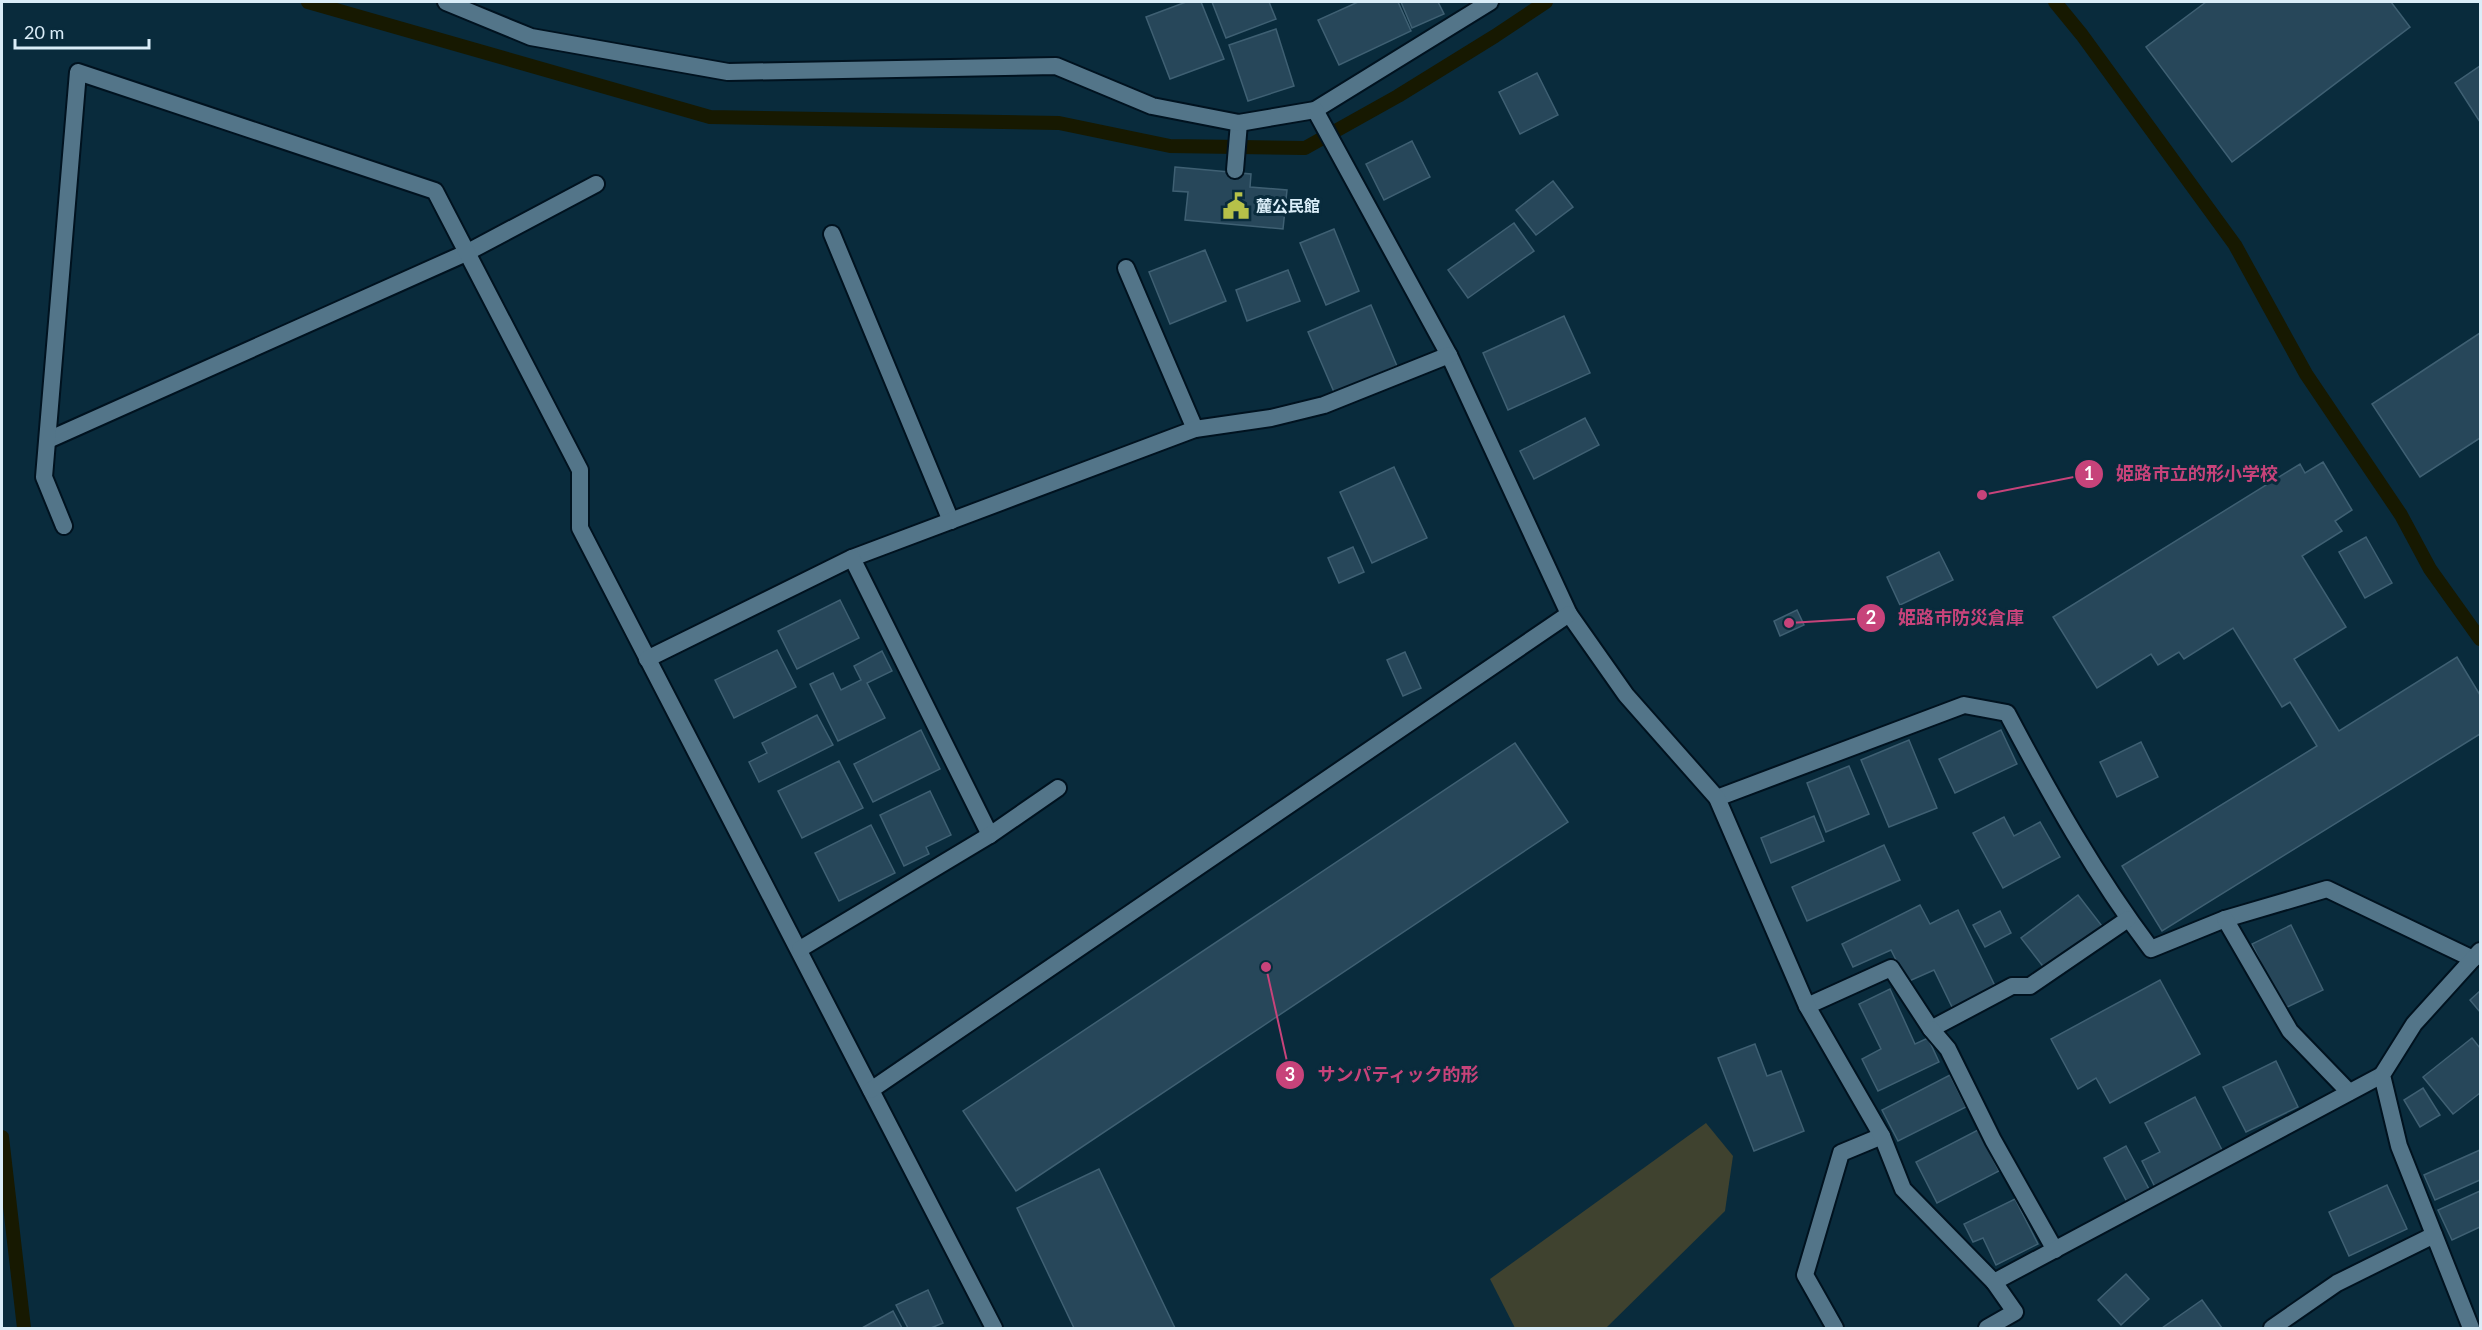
<svg xmlns="http://www.w3.org/2000/svg" width="2482" height="1330" viewBox="0 0 2482 1330" font-family="Lato,'Noto Sans JP',sans-serif">
<rect width="100%" height="100%" fill="#092b3c"/>
<polygon fill="#3f422f" points="1706,1123 1733,1156 1725,1211 1606,1328 1515,1328 1490,1279"/>
<g fill="none" stroke-linecap="round" stroke-linejoin="round">
<g stroke="#171901" stroke-width="14">
<polyline points="308,2 710,117 1059,123 1170,146 1305,148 1398,96 1495,36 1546,2"/>
<polyline points="2055,2 2082,35 2235,245 2306,374 2401,515 2430,569 2480,639"/>
<polyline points="2,1137 24,1328"/>
</g>
</g>
<g fill="#27475a" stroke="#3f6073" stroke-width="1.5">
<polygon points="1186,2 1201,2 1224,59 1170,79 1146,17"/>
<polygon points="1212,2 1269,2 1276,19 1226,38"/>
<polygon points="1358,2 1398,2 1411,31 1339,65 1318,20"/>
<polygon points="1401,2 1438,2 1444,14 1412,28"/>
<polygon points="2206,2 2391,2 2410,27 2232,162 2146,47"/>
<polygon points="1276,29 1294,86 1248,101 1229,45"/>
<polygon points="2480,66 2480,122 2455,83"/>
<polygon points="1537,73 1558,115 1520,134 1499,92"/>
<polygon points="1412,141 1430,177 1384,200 1366,164"/>
<polygon points="1175,167 1251,174 1250,187 1287,190 1283,229 1185,220 1188,192 1173,191"/>
<polygon points="1553,181 1573,207 1536,235 1516,210"/>
<polygon points="1514,223 1534,251 1468,298 1448,270"/>
<polygon points="1334,229 1359,291 1326,305 1300,243"/>
<polygon points="1205,250 1226,301 1170,324 1149,272"/>
<polygon points="1288,270 1300,301 1247,321 1236,290"/>
<polygon points="1371,305 1397,366 1334,392 1308,332"/>
<polygon points="1564,316 1590,373 1508,410 1483,353"/>
<polygon points="2480,333 2480,438 2420,477 2372,404"/>
<polygon points="1585,418 1599,445 1534,479 1520,451"/>
<polygon points="2323,462 2352,510 2335,521 2342,531 2302,556 2346,627 2294,659 2339,731 2457,657 2480,695 2480,734 2162,931 2122,866 2317,746 2290,702 2282,707 2233,628 2184,659 2179,652 2158,665 2151,654 2097,688 2053,617 2300,464 2305,473"/>
<polygon points="1394,467 1427,538 1372,563 1340,492"/>
<polygon points="2366,537 2392,583 2365,598 2339,552"/>
<polygon points="1353,547 1364,572 1339,583 1328,558"/>
<polygon points="1939,552 1953,580 1900,605 1887,577"/>
<polygon points="840,600 859,638 797,669 778,631"/>
<polygon points="1797,610 1804,625 1780,636 1774,621"/>
<polygon points="777,650 796,687 734,718 715,680"/>
<polygon points="882,651 892,671 867,683 885,718 838,741 810,684 833,673 841,690 861,680 854,666"/>
<polygon points="1405,652 1421,688 1403,696 1387,660"/>
<polygon points="817,715 833,745 759,782 749,762 767,753 762,743"/>
<polygon points="921,730 940,769 873,802 854,764"/>
<polygon points="2001,730 2017,764 1955,793 1939,759"/>
<polygon points="1909,740 1937,808 1889,827 1861,760"/>
<polygon points="2141,742 2158,777 2117,797 2100,762"/>
<polygon points="1515,743 1568,822 1016,1191 963,1111"/>
<polygon points="839,761 863,808 802,838 778,791"/>
<polygon points="1849,766 1869,814 1826,832 1807,783"/>
<polygon points="930,791 951,835 926,847 929,854 904,866 880,815"/>
<polygon points="1814,816 1824,841 1771,863 1761,838"/>
<polygon points="2004,817 2014,836 2040,822 2060,857 2003,888 1973,833"/>
<polygon points="871,825 895,873 839,901 815,853"/>
<polygon points="1884,845 1900,880 1807,921 1792,887"/>
<polygon points="2078,895 2102,926 2045,969 2021,938"/>
<polygon points="1920,905 1930,924 1958,910 1996,988 1953,1009 1934,970 1907,982 1891,950 1853,967 1842,944"/>
<polygon points="2000,911 2011,933 1985,947 1973,925"/>
<polygon points="2291,925 2323,990 2283,1009 2252,944"/>
<polygon points="2160,980 2200,1054 2110,1103 2096,1078 2078,1089 2051,1039"/>
<polygon points="1890,989 1915,1044 1928,1038 1939,1062 1878,1091 1862,1059 1881,1049 1859,1004"/>
<polygon points="2480,991 2480,1012 2470,1000"/>
<polygon points="2472,1038 2480,1048 2480,1093 2453,1114 2423,1077"/>
<polygon points="1755,1044 1767,1076 1781,1071 1804,1131 1754,1151 1718,1058"/>
<polygon points="2276,1061 2298,1107 2246,1132 2223,1087"/>
<polygon points="1950,1075 1966,1107 1898,1141 1882,1110"/>
<polygon points="2423,1088 2440,1115 2420,1127 2404,1100"/>
<polygon points="2195,1097 2223,1152 2155,1187 2142,1161 2160,1152 2145,1123"/>
<polygon points="1978,1130 1999,1171 1937,1203 1916,1162"/>
<polygon points="2126,1146 2150,1191 2127,1202 2104,1158"/>
<polygon points="2480,1150 2480,1180 2435,1200 2424,1175"/>
<polygon points="1099,1169 1175,1328 1074,1328 1017,1208"/>
<polygon points="2387,1185 2407,1229 2349,1256 2329,1212"/>
<polygon points="2480,1191 2480,1227 2452,1240 2438,1210"/>
<polygon points="2015,1199 2038,1244 1996,1265 1983,1238 1973,1242 1964,1224"/>
<polygon points="2126,1274 2149,1299 2121,1325 2098,1300"/>
<polygon points="928,1290 943,1323 931,1328 908,1328 896,1305"/>
<polygon points="2202,1300 2222,1328 2162,1328"/>
<polygon points="893,1311 902,1328 862,1328"/>
</g>
<g fill="none" stroke-linecap="round" stroke-linejoin="round">
<defs>
<g id="service">
<polyline points="1235,170 1239,123"/>
<path d="M1717,798L1964,705L2007,713C2050,794 2095,875 2151,949L2225,919L2327,889L2473,959"/>
<polyline points="2225,919 2290,1031 2349,1092"/>
<polyline points="1807,1006 1891,968 1931,1029 2012,986 2030,986 2128,919"/>
<polyline points="1931,1029 1948,1049 1993,1140 2055,1250"/>
<polyline points="1835,1328 1805,1275 1841,1153 1882,1136"/>
<polyline points="2272,1328 2337,1283 2434,1235"/>
</g>
<g id="minor">
<polyline points="446,2 531,37 728,72 1056,66 1152,106 1239,123 1315,110 1490,2"/>
<polyline points="1315,110 1449,355 1569,614 1626,695 1717,798 1807,1006 1882,1136 1903,1189 1994,1282 2382,1075"/>
<polyline points="832,234 951,521"/>
<polyline points="1126,268 1195,429"/>
<polyline points="48,440 466,253 596,184"/>
<polyline points="64,526 44,477 78,72 435,191 580,470 580,528 994,1328"/>
<polyline points="852,558 1195,429 1271,418 1324,405 1449,355"/>
<polyline points="647,659 852,558 990,835"/>
<polyline points="800,949 990,835 1058,788"/>
<polyline points="871,1090 1569,614"/>
<polyline points="1987,1328 2015,1312 1994,1282"/>
<polyline points="2471,1328 2399,1146 2382,1075 2414,1024 2480,951"/>
</g>
</defs>
<use href="#service" stroke="#00121f" stroke-width="20"/>
<use href="#minor" stroke="#00121f" stroke-width="20"/>
<use href="#service" stroke="#537589" stroke-width="16"/>
<use href="#minor" stroke="#537589" stroke-width="16"/>
</g>
<defs>
<symbol id="civic-bare" viewBox="-9 -9 18 18"><path d="M-.6-6.5H3V-4.5H.6V-3L4-1V1h2V6H-6V1h2V-1L-.6-3ZM-1.2 2.5V6h2.4V2.5Z" fill="#b6c149" stroke="#092b3c" stroke-width="2.5" paint-order="stroke"/></symbol>
</defs>
<g fill-rule="evenodd">
<use href="#civic-bare" x="1217" y="187" width="38" height="38"/>
</g>
<g text-anchor="middle" stroke-width="6" stroke-linejoin="round" paint-order="stroke">
<g font-size="16" font-weight="bold" fill="#daedf8" stroke="#092b3c" text-anchor="start">
<text x="1256" y="212">麓公民館</text>
</g>
</g>
<path fill="none" stroke="#c7437a" stroke-width="2" d="M1982 495L2089 474M1789 623L1871 618M1266 967L1290 1075"/>
<g fill="#c7437a" stroke="#092b3c" stroke-width="2">
<circle cx="1982" cy="495" r="6"/>
<circle cx="1789" cy="623" r="6"/>
<circle cx="1266" cy="967" r="6"/>
<circle cx="2089" cy="474" r="15"/>
<circle cx="1871" cy="618" r="15"/>
<circle cx="1290" cy="1075" r="15"/>
</g>
<g font-size="18" text-anchor="middle" font-weight="bold" fill="#fff">
<text x="2089" y="480">1</text>
<text x="1871" y="624">2</text>
<text x="1290" y="1081">3</text>
</g>
<g font-size="18" text-anchor="middle" font-weight="bold" fill="#c7437a" stroke="#092b3c" stroke-width="6" stroke-linejoin="round" paint-order="stroke">
<text x="2197" y="480">姫路市立的形小学校</text>
<text x="1961" y="624">姫路市防災倉庫</text>
<text x="1398" y="1081">サンパティック的形</text>
</g>
<rect width="2482" height="1330" fill="none" stroke="#daedf8" stroke-width="6"/>
<path d="M15 39v9h134v-9" fill="none" stroke="#daedf8" stroke-width="3"/>
<text x="24" y="39" font-size="18" fill="#daedf8" stroke="#092b3c" stroke-width="4.5" paint-order="stroke">20 m</text>
</svg>
